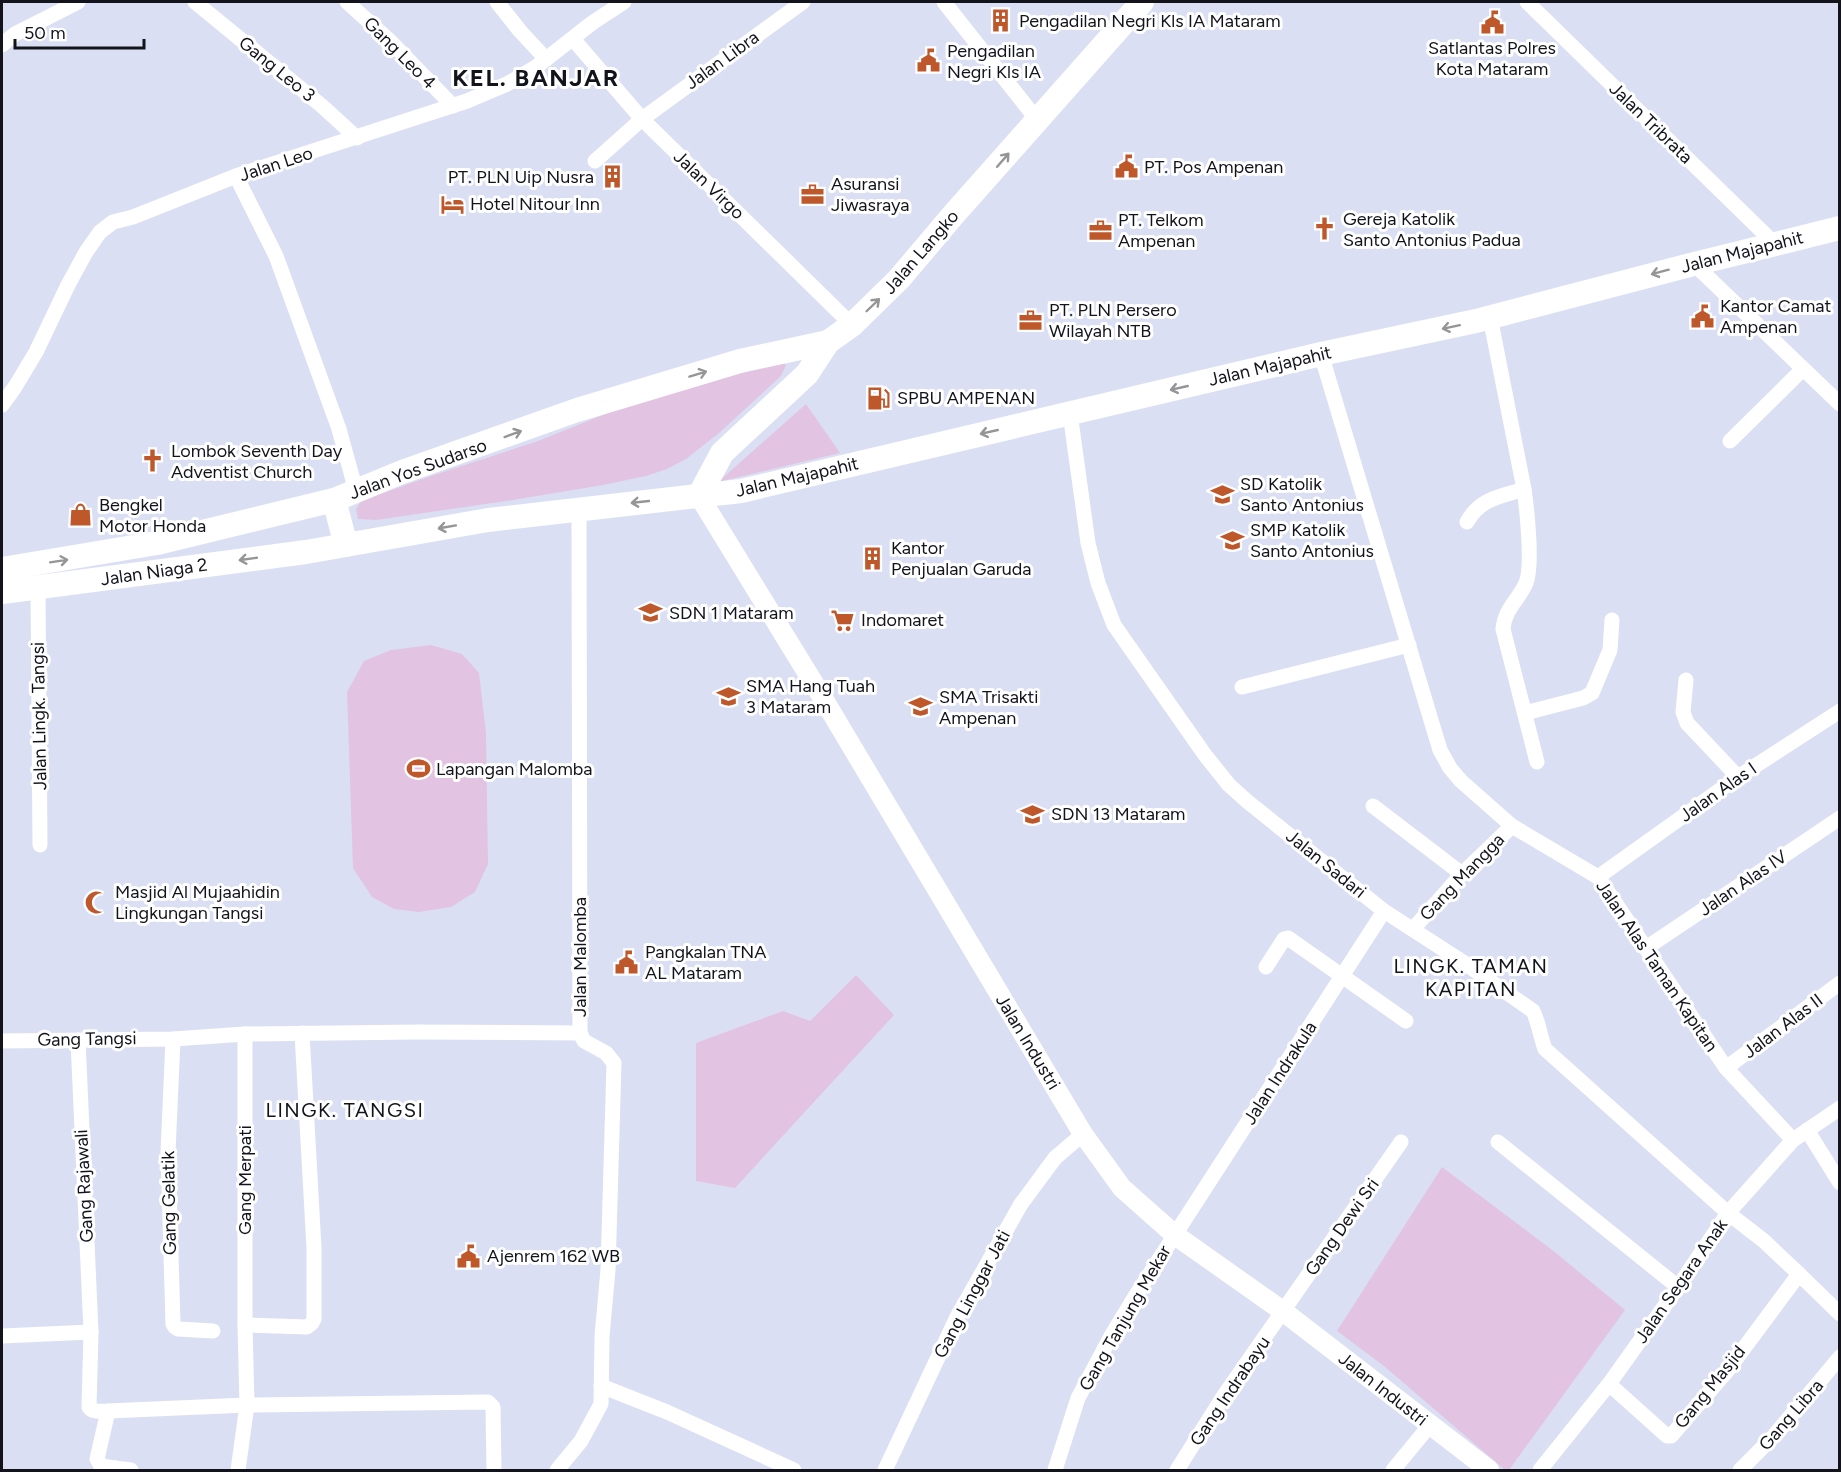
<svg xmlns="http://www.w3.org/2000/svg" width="1841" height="1472" viewBox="0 0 1841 1472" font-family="Figtree,sans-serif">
<rect width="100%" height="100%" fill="#dadff4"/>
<g fill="#e2c4e2">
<polygon points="778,360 783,361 786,365 781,376 719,433 686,459 667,469 646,476 603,485 506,501 376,520 358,519 356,509 361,501 428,477 538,441 613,411"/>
<polygon points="806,404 840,453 718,482"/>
<polygon points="431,645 462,654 479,673 486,733 488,864 475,892 451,907 419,912 394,909 372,897 353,868 347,692 364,661 391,650"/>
<polygon points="856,975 894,1015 735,1188 696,1181 696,1043 783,1011 810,1021"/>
<polygon points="1442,1167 1556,1253 1625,1310 1509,1470 1505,1470 1384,1366 1337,1331"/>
</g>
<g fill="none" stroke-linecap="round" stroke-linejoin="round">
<g stroke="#fff" stroke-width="15">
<polyline points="195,2 322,106 357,138"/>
<polyline points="347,2 390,41 453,106"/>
<polyline points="497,2 520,31 546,59"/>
<polyline points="944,2 1038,121"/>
<polyline points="1527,2 1775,244"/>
<polyline points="573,39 642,119 852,325"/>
<polyline points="2,45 15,34 78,2"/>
<polyline points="595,161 642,119 803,2"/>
<polyline points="236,176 276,256 339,429 356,491"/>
<polyline points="1694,264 1840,404"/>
<path d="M1490,317L1524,489C1527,510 1533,566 1526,583C1518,601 1505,608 1503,629L1537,762"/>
<polyline points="1321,354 1440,750 1450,768 1461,781 1512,826 1598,877 1726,1068 1793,1140"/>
<polyline points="2,405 15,387 36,352 68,285 86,252 100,232 113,222 133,217 236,176 467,101 507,84 536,67 592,23 624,2"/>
<path d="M1070,413L1088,543L1098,583L1114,625L1205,755L1229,785L1248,802L1384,911L1466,964L1533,1011C1539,1023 1540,1036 1545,1049L1728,1213L1764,1241L1799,1274L1840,1314"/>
<polyline points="1730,441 1803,369"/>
<path d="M1467,522C1480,498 1500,497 1524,489"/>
<polyline points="38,587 40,845"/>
<polyline points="1686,680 1683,712 1687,723 1738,777"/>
<polyline points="1242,687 1409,645"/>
<polyline points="1525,713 1583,698 1592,693 1610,650 1612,620"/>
<polyline points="1373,806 1462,874"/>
<polyline points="1598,877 1738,777 1840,711"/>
<polyline points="1413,929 1462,874 1512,826"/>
<polyline points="1646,948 1840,818"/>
<polyline points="1266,967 1284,939 1288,938 1406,1021"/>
<polyline points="173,1039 168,1152 173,1324 175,1327 178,1329 213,1331"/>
<path d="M78,1040L91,1332L89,1407C93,1413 101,1411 108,1411L247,1405L488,1402L493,1407L494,1470"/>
<polyline points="2,1041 173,1039 245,1034 417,1032 580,1033 579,508"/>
<polyline points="1726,1068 1840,983"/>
<polyline points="1807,1130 1840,1183"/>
<polyline points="1498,1142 1678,1287"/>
<polyline points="245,1325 307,1327 312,1323 314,1319 314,1248 302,1033"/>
<polyline points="2,1336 91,1332"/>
<polyline points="1609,1384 1667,1436 1671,1436 1727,1371 1799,1274"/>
<polyline points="601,1386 667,1412 794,1470"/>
<polyline points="108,1411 97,1459 101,1466 115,1468 113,1470"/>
<polyline points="115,1468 131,1470"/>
<polyline points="238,1470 247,1405 245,1325 245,1034"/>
<polyline points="557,1470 581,1441 601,1404 602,1336 608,1270 614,1063 606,1053 584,1041 580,1033"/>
<polyline points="885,1470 957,1317 1021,1204 1055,1158 1083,1134"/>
<polyline points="1055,1470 1078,1398 1110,1338 1136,1295 1384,911"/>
<polyline points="1177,1470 1225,1394 1401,1142"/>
<polyline points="1393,1470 1430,1425"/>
<polyline points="1540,1470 1609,1384 1678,1287 1728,1213 1793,1140 1840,1108"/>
<polyline points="1740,1470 1772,1438 1840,1357"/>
</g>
<polyline stroke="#fff" stroke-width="20" points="699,496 824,700 1083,1134 1122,1188 1175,1235 1284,1312 1489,1470"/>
<g stroke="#fff" stroke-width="24">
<polyline points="699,496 722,453 807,374 828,342 852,325 899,279 954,214 1142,2"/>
<polyline points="334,500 346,545"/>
<polyline points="2,569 157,543 334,500 402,472 577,410 740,361 828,342"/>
<polyline points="2,592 306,552 488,520 741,491 1321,354 1476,321 1694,264 1840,228"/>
</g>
</g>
<defs><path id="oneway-shaft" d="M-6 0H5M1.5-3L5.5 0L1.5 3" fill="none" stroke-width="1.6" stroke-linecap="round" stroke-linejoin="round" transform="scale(1.5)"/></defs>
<g stroke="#959598">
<use href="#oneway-shaft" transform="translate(1003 160) rotate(-49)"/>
<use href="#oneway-shaft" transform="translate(1660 272) rotate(165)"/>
<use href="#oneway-shaft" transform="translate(873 305) rotate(-44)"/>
<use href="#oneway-shaft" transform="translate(1451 327) rotate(168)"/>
<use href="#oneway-shaft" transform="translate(698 374) rotate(-17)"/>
<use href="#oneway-shaft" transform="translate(1179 388) rotate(167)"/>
<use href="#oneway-shaft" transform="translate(989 432) rotate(167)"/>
<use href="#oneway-shaft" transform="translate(513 434) rotate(-20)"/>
<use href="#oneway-shaft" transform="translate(640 502) rotate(174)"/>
<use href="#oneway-shaft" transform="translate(447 527) rotate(170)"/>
<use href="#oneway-shaft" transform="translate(248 559) rotate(172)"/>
<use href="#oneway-shaft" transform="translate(59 561) rotate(-9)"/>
</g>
<defs>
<symbol id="building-bare" viewBox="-9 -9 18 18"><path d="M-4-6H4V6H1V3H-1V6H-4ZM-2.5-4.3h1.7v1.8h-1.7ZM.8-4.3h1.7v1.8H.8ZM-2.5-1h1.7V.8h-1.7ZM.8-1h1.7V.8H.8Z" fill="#be582b" stroke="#fff" stroke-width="2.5" paint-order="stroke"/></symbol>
<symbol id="civic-bare" viewBox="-9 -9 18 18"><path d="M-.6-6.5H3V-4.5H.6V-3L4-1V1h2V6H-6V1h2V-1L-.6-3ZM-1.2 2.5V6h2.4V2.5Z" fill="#be582b" stroke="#fff" stroke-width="2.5" paint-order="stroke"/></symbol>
<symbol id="office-bare" viewBox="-9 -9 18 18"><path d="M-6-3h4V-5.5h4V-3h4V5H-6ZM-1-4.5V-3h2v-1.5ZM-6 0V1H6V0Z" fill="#be582b" stroke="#fff" stroke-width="2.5" paint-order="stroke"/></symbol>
<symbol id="hotel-bare" viewBox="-9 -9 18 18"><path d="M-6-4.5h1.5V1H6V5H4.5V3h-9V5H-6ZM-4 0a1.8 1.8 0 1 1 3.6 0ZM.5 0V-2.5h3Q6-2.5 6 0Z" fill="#be582b" stroke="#fff" stroke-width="2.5" paint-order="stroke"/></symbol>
<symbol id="church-bare" viewBox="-9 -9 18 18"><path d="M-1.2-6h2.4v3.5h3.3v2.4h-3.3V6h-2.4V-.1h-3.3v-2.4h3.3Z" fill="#be582b" stroke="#fff" stroke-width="2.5" paint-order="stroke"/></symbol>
<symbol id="fuel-bare" viewBox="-9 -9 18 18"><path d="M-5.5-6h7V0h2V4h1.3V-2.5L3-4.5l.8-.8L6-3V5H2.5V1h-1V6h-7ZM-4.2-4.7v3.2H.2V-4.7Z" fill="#be582b" stroke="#fff" stroke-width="2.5" paint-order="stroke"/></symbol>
<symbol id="school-bare" viewBox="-9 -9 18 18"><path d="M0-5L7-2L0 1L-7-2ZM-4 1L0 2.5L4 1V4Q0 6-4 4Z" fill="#be582b" stroke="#fff" stroke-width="2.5" paint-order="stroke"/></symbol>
<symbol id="shop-bare" viewBox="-9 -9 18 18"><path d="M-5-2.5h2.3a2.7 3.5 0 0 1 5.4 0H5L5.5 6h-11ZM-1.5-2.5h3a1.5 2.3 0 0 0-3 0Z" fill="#be582b" stroke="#fff" stroke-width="2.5" paint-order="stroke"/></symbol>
<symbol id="supermarket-bare" viewBox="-9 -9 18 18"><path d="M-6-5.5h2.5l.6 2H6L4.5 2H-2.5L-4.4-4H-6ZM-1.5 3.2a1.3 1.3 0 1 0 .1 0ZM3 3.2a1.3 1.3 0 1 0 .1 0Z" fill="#be582b" stroke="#fff" stroke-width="2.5" paint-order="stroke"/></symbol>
<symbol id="stadium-bare" viewBox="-9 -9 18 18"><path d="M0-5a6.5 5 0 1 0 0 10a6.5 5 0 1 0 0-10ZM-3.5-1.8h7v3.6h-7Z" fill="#be582b" stroke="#fff" stroke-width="2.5" paint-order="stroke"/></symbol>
<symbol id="mosque-bare" viewBox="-9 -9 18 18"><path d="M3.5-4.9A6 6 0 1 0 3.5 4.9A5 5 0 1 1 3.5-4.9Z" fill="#be582b" stroke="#fff" stroke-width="2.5" paint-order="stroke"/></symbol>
</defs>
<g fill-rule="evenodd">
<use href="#building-bare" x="984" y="4" width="33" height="33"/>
<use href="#civic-bare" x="1476" y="6" width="33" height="33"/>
<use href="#civic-bare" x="912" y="44" width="33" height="33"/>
<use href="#civic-bare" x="1110" y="150" width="33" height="33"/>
<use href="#building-bare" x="596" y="160" width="33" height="33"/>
<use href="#office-bare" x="796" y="178" width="33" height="33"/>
<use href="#hotel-bare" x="436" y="188" width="33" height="33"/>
<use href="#church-bare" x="1308" y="212" width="33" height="33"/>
<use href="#office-bare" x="1084" y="214" width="33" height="33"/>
<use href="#civic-bare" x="1686" y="300" width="33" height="33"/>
<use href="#office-bare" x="1014" y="304" width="33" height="33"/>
<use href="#fuel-bare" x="862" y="382" width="33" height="33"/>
<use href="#church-bare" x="136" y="444" width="33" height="33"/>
<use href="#school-bare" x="1206" y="478" width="33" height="33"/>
<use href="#shop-bare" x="64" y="498" width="33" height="33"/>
<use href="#school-bare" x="1216" y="524" width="33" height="33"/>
<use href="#building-bare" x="856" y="542" width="33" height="33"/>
<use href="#school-bare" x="634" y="596" width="33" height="33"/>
<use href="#supermarket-bare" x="826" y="604" width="33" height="33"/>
<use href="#school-bare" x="712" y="680" width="33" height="33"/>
<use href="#school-bare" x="904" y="690" width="33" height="33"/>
<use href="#stadium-bare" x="402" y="752" width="33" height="33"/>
<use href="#school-bare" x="1016" y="798" width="33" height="33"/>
<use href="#mosque-bare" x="80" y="886" width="33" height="33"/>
<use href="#civic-bare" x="610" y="946" width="33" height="33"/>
<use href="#civic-bare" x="452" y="1240" width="33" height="33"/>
</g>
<g text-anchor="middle" stroke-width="6" stroke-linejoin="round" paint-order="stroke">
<g font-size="18" fill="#13141b" stroke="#fff" text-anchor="start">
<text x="1019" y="27">Pengadilan Negri Kls IA Mataram</text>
<text x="1492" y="54" text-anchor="middle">Satlantas Polres<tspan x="1492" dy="21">Kota Mataram</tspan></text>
<text x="947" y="57">Pengadilan<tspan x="947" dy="21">Negri Kls IA</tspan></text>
<text x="1144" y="173">PT. Pos Ampenan</text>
<text x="594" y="183" text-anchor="end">PT. PLN Uip Nusra</text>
<text x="831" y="190">Asuransi<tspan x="831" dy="21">Jiwasraya</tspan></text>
<text x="470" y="210">Hotel Nitour Inn</text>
<text x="1343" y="225">Gereja Katolik<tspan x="1343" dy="21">Santo Antonius Padua</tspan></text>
<text x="1118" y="226">PT. Telkom<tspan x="1118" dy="21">Ampenan</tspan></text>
<text x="1720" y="312">Kantor Camat<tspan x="1720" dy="21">Ampenan</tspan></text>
<text x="1049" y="316">PT. PLN Persero<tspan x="1049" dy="21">Wilayah NTB</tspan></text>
<text x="897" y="404">SPBU AMPENAN</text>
<text x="171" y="457">Lombok Seventh Day<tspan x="171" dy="21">Adventist Church</tspan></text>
<text x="1240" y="490">SD Katolik<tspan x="1240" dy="21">Santo Antonius</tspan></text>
<text x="99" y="511">Bengkel<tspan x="99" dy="21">Motor Honda</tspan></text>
<text x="1250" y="536">SMP Katolik<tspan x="1250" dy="21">Santo Antonius</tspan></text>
<text x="891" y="554">Kantor<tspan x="891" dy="21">Penjualan Garuda</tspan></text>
<text x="669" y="619">SDN 1 Mataram</text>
<text x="861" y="626">Indomaret</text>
<text x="746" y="692">SMA Hang Tuah<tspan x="746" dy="21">3 Mataram</tspan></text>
<text x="939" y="703">SMA Trisakti<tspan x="939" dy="21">Ampenan</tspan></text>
<text x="436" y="775">Lapangan Malomba</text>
<text x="1051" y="820">SDN 13 Mataram</text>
<text x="115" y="898">Masjid Al Mujaahidin<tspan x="115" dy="21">Lingkungan Tangsi</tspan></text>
<text x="645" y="958">Pangkalan TNA<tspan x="645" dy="21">AL Mataram</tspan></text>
<text x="487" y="1262">Ajenrem 162 WB</text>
</g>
<g font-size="18" fill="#13141b" stroke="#fff">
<text transform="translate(400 53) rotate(45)" y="6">Gang Leo 4</text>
<text transform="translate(722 60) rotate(-36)" y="6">Jalan Libra</text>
<text transform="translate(277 69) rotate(39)" y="6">Gang Leo 3</text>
<text transform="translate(1651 123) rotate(44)" y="6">Jalan Tribrata</text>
<text transform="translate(276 164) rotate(-18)" y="6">Jalan Leo</text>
<text transform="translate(709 185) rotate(44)" y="6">Jalan Virgo</text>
<text transform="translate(921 252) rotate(-49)" y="6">Jalan Langko</text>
<text transform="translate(1742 252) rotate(-14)" y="6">Jalan Majapahit</text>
<text transform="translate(1270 366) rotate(-13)" y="6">Jalan Majapahit</text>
<text transform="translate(418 469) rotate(-20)" y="6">Jalan Yos Sudarso</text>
<text transform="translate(797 477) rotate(-13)" y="6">Jalan Majapahit</text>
<text transform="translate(154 572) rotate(-8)" y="6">Jalan Niaga 2</text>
<text transform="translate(39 716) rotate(-91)" y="6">Jalan Lingk. Tangsi</text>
<text transform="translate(1718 792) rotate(-35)" y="6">Jalan Alas I</text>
<text transform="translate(1326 864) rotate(39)" y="6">Jalan Sadari</text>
<text transform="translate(1462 877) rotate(-46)" y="6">Gang Mangga</text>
<text transform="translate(1743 883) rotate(-34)" y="6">Jalan Alas IV</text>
<text transform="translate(580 957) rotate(-90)" y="6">Jalan Malomba</text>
<text transform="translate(1657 966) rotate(56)" y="6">Jalan Alas Taman Kapitan</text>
<text transform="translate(1783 1026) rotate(-37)" y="6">Jalan Alas II</text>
<text transform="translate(87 1039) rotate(-1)" y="6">Gang Tangsi</text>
<text transform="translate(1028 1042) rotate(59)" y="6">Jalan Industri</text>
<text transform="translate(1280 1073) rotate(-57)" y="6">Jalan Indrakula</text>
<text transform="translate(245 1180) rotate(-90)" y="6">Gang Merpati</text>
<text transform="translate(84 1186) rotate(-93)" y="6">Gang Rajawali</text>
<text transform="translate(169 1203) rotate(-91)" y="6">Gang Gelatik</text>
<text transform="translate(1342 1227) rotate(-55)" y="6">Gang Dewi Sri</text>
<text transform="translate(1681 1281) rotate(-55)" y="6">Jalan Segara Anak</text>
<text transform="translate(972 1294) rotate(-62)" y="6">Gang Linggar Jati</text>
<text transform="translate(1125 1318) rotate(-60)" y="6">Gang Tanjung Mekar</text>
<text transform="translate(1710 1387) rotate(-51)" y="6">Gang Masjid</text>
<text transform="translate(1383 1389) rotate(38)" y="6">Jalan Industri</text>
<text transform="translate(1230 1391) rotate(-56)" y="6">Gang Indrabayu</text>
<text transform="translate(1791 1415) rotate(-49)" y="6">Gang Libra</text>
</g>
<g font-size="20" letter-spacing="1.5" fill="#13141b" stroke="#fff">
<text x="1471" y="973">LINGK. TAMAN<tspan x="1471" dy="23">KAPITAN</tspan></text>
<text x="345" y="1117">LINGK. TANGSI</text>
</g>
<g font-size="24" font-weight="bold" letter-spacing="1.5" fill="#13141b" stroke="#fff">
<text x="536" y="86">KEL. BANJAR</text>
</g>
</g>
<rect width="1841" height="1472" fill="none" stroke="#13141b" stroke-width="6"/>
<path d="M15 39v9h129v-9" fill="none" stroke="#13141b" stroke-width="3"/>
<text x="24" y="39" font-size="18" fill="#13141b" stroke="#ffffff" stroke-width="4.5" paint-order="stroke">50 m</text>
</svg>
